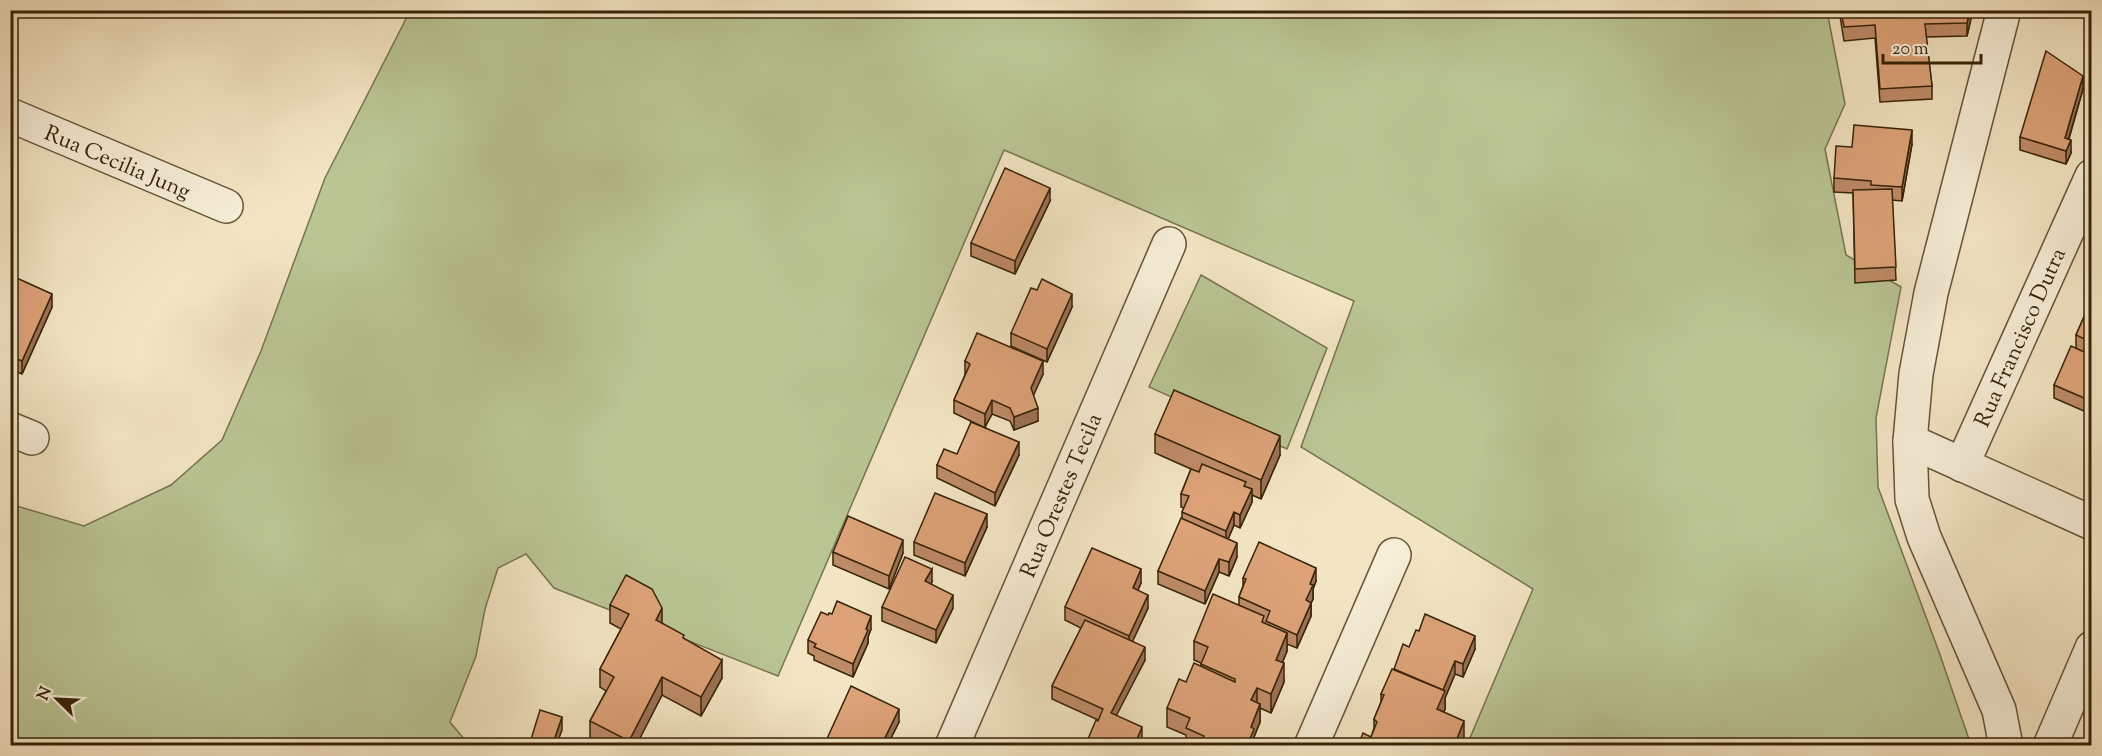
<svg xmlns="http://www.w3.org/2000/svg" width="2102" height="756" viewBox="0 0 2102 756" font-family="'Sorts Mill Goudy',serif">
<rect width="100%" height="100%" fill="#f3e5c3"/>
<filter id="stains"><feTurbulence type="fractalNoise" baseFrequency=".00333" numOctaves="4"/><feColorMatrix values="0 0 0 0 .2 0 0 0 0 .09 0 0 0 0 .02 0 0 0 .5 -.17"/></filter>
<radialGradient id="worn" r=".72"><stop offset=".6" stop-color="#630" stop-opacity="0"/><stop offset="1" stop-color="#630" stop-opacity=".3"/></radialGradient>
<g fill="#bac594" stroke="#78744e" stroke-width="1.5">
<polygon points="410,11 1827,11 1845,104 1825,149 1846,255 1901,287 1876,418 1878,487 1939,652 1971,745 1467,745 1533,589 1301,447 1354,301 1004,150 778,676 554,588 526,554 498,568 485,609 476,656 450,722 469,745 11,745 10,504 84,526 171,485 222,440 261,351 325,178"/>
<polygon points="1201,275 1327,348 1287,449 1149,387"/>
</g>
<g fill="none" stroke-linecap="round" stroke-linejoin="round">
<defs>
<g id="street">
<polyline points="2004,10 1931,293 1916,374 1910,441 1912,499 1924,537 1999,710 2006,746"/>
<polyline points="10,115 226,206"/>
<polyline points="10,429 32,438"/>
<polyline points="1910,441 2092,523"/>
<polyline points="1962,465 2092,176"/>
<polyline points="952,746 1169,244"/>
<polyline points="1311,746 1394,555"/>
<polyline points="2050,746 2092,648"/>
</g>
</defs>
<use href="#street" stroke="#665437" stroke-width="36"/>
<use href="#street" stroke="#f7eed8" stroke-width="33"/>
</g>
<g fill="#be8b67" stroke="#372308" stroke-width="1.5">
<polygon points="1839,10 1905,10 1906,14 1973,10 1967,36 1926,37 1932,86 1932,99 1880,102 1875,38 1844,41"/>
<polygon points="2083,89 2069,139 2071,153 2066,164 2020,150 2020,137"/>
<polygon points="1912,144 1902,201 1892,200 1896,280 1855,283 1853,193 1834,192 1834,178 1852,147"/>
<polygon points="1050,201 1015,274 971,256 971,243"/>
<polygon points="10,275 52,307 22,374 10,369"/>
<polygon points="2091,301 2091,414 2054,398 2054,385 2076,348 2076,335"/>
<polygon points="1072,307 1047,362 1011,346 1011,333"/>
<polygon points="965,361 1043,374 1033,395 1038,421 1014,430 1010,421 992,414 985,427 1019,455 995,506 937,478 937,465 957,454 983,427 954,413 954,400 965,375"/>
<polygon points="1155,434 1280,455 1261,499 1252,495 1252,502 1240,528 1234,525 1228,539 1237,557 1229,576 1219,572 1205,604 1158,584 1158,571 1182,518 1182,512 1184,508 1181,507 1181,494 1191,469 1155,453"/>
<polygon points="987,527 965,576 914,555 914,542"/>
<polygon points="833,552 903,553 889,589 833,565"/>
<polygon points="1243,578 1316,581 1313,589 1313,599 1311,603 1311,616 1297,648 1287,644 1287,651 1282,663 1284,682 1271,713 1260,708 1260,722 1254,737 1254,746 1182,746 1186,743 1186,735 1167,727 1167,708 1186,682 1201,666 1201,663 1194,660 1194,641 1239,605 1239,597 1243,586"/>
<polygon points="932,582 931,584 953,608 936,643 882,621 882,607"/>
<polygon points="1141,583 1138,590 1148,608 1132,642 1145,660 1116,715 1142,740 1052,699 1052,686 1081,628 1065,620 1065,607"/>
<polygon points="610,605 662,623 684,639 722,678 701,716 662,695 638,741 646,746 602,746 590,739 590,721 606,691 600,687 600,669 621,629 610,623"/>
<polygon points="828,615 871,629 868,637 868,643 853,677 814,660 814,656 808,653 808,640"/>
<polygon points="1409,647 1475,649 1463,677 1455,674 1445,698 1445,709 1444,712 1464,740 1371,737 1374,728 1374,719 1381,702 1381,694 1394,669"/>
<polygon points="899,722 887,746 826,746 826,741"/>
</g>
<g fill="#9b7154" stroke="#372308" stroke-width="1.5">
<polygon points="1970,10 1973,10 1967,36 1967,23"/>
<polygon points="2083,76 2083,89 2065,151 2065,138"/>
<polygon points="1912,130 1912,144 1902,201 1902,187"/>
<polygon points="2071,140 2071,153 2066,164 2066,151"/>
<polygon points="1050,188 1050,201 1015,274 1015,261"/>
<polygon points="52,294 52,307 22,374 22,361"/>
<polygon points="1072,294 1072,307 1047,362 1047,349"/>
<polygon points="1043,361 1043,374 1031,401 1031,388"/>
<polygon points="992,400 992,414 985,427 985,414"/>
<polygon points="1038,408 1038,421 1014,430 1014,417"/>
<polygon points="1280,436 1280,455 1261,499 1261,480"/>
<polygon points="1019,442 1019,455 995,506 995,493"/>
<polygon points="1252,489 1252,502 1240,528 1240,515"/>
<polygon points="1234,512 1234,525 1226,544 1226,531"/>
<polygon points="987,514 987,527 965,576 965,563"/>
<polygon points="903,540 903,553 889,589 889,576"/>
<polygon points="1237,543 1237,557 1229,576 1229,562"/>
<polygon points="1219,559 1219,572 1205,604 1205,591"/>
<polygon points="1316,568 1316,581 1313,589 1313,599 1306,614 1306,600 1310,584"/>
<polygon points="932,569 932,582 925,595 925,581"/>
<polygon points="1141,569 1141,583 1133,601 1133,588"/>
<polygon points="953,595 953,608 936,643 936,630"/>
<polygon points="1148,595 1148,608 1129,649 1129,636"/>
<polygon points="1311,603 1311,616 1297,648 1297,635"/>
<polygon points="662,608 662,627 656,620"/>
<polygon points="871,616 871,629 868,637 868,643 853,677 853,664"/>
<polygon points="1287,633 1287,651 1276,678 1276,660"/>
<polygon points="1475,636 1475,649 1463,677 1463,664"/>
<polygon points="1145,647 1145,660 1111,726 1111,713"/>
<polygon points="722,660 722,678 701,716 701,697"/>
<polygon points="1455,661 1455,674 1445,698 1445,709 1437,728 1437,709 1441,694"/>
<polygon points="1284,663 1284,682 1271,713 1271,694"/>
<polygon points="662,677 662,695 636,746 629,746 629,741"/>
<polygon points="1257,688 1257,707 1251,700"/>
<polygon points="1260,704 1260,722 1254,737 1254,746 1247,746 1251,727"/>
<polygon points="899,709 899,722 887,746 881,746"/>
<polygon points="562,717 562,730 556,746 552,746"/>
<polygon points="1464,721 1464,740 1461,746 1454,746"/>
<polygon points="1142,727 1142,740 1140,746 1134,746"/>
</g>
<g fill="#dda278" stroke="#372308" stroke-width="1.5">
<polygon points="1841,10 1905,10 1906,14 1906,10 1970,10 1967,23 1925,24 1932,86 1880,89 1875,25 1844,27"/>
<polygon points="2046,51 2083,76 2065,138 2071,140 2066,151 2020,137"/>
<polygon points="1854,125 1912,130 1902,187 1871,185 1871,181 1834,178 1836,146 1852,147"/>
<polygon points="1005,168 1050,188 1015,261 971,243"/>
<polygon points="1892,189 1896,267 1855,269 1853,190"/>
<polygon points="10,275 52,294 22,361 10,356"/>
<polygon points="1042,279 1072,294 1047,349 1011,333 1031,288 1037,290"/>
<polygon points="2091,301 2091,342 2076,335"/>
<polygon points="977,333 1043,361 1031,388 1038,408 1014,417 1010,408 992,400 985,414 954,400 970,364 965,361"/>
<polygon points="2071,346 2091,355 2091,401 2054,385"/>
<polygon points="1174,390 1280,436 1261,480 1155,434"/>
<polygon points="971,422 1019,442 995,493 937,465 944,449 957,454"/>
<polygon points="1202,464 1246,482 1244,486 1252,489 1240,515 1234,512 1226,531 1182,512 1189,496 1181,494 1191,469 1199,472"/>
<polygon points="935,493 987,514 965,563 914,542"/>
<polygon points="848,516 903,540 889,576 833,552"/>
<polygon points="1181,518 1237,543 1229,562 1219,559 1205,591 1158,571"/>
<polygon points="1259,542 1316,568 1310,584 1313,585 1306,600 1311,603 1297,635 1266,621 1270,611 1239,597 1246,579 1243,578"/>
<polygon points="1092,548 1141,569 1133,588 1148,595 1129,636 1065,607"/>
<polygon points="905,557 932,569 925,581 953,595 936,630 882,607"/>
<polygon points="626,575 652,589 662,608 656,620 684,635 683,638 722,660 701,697 662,677 629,741 590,721 614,677 600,669 629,614 610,605"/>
<polygon points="1213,594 1264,616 1262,622 1287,633 1276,660 1284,663 1271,694 1257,688 1251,700 1260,704 1251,727 1254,729 1247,746 1210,746 1201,742 1204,736 1186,728 1190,718 1167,708 1179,679 1186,682 1194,663 1235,682 1235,679 1201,664 1208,647 1194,641"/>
<polygon points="837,601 871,616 866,629 868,630 853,664 814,647 816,644 808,640 821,612 828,615 829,613 832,614"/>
<polygon points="1425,614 1475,636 1463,664 1455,661 1443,690 1394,669 1403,644 1409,647 1416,630 1419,631"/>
<polygon points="1085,620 1145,647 1111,713 1142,727 1134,746 1085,746 1096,720 1098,721 1103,709 1052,686"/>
<polygon points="1392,669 1445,691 1437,709 1464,721 1454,746 1358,746 1363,733 1371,737 1377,722 1374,719 1384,695 1381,694"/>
<polygon points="851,686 899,709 881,746 836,746 826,741"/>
<polygon points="540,710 562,717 552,746 529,746"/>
<polygon points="2091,722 2091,746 2081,746"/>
<polygon points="633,739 646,746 630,746"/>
<polygon points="1183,742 1192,746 1182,746"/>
</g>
<g text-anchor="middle" stroke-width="4.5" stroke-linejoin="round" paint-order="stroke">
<g font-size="22" fill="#372308" stroke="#f7eed8">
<text transform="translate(118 161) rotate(23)" y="8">Rua Cecilia Jung</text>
<text transform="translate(2019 337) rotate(-66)" y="8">Rua Francisco Dutra</text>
<text transform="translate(1060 495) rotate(-67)" y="8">Rua Orestes Tecila</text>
</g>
</g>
<rect width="2102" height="756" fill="none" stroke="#f3e5c3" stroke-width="36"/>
<rect x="12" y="12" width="2078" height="732" fill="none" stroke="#372308" stroke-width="3"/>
<rect x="18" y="18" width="2066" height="720" fill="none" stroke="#372308" stroke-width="1.5"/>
<g transform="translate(57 699) rotate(294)" stroke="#f7eed8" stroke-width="4.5" paint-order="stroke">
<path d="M0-4.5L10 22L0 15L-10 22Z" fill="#372308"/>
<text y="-9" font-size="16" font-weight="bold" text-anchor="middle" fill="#372308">N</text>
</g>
<path d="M1883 54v9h98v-9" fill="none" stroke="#372308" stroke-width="3"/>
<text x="1892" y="54" font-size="18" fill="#372308" stroke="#f7eed8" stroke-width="4.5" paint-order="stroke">20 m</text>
<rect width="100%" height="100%" filter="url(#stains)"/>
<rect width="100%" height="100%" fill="url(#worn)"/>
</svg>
